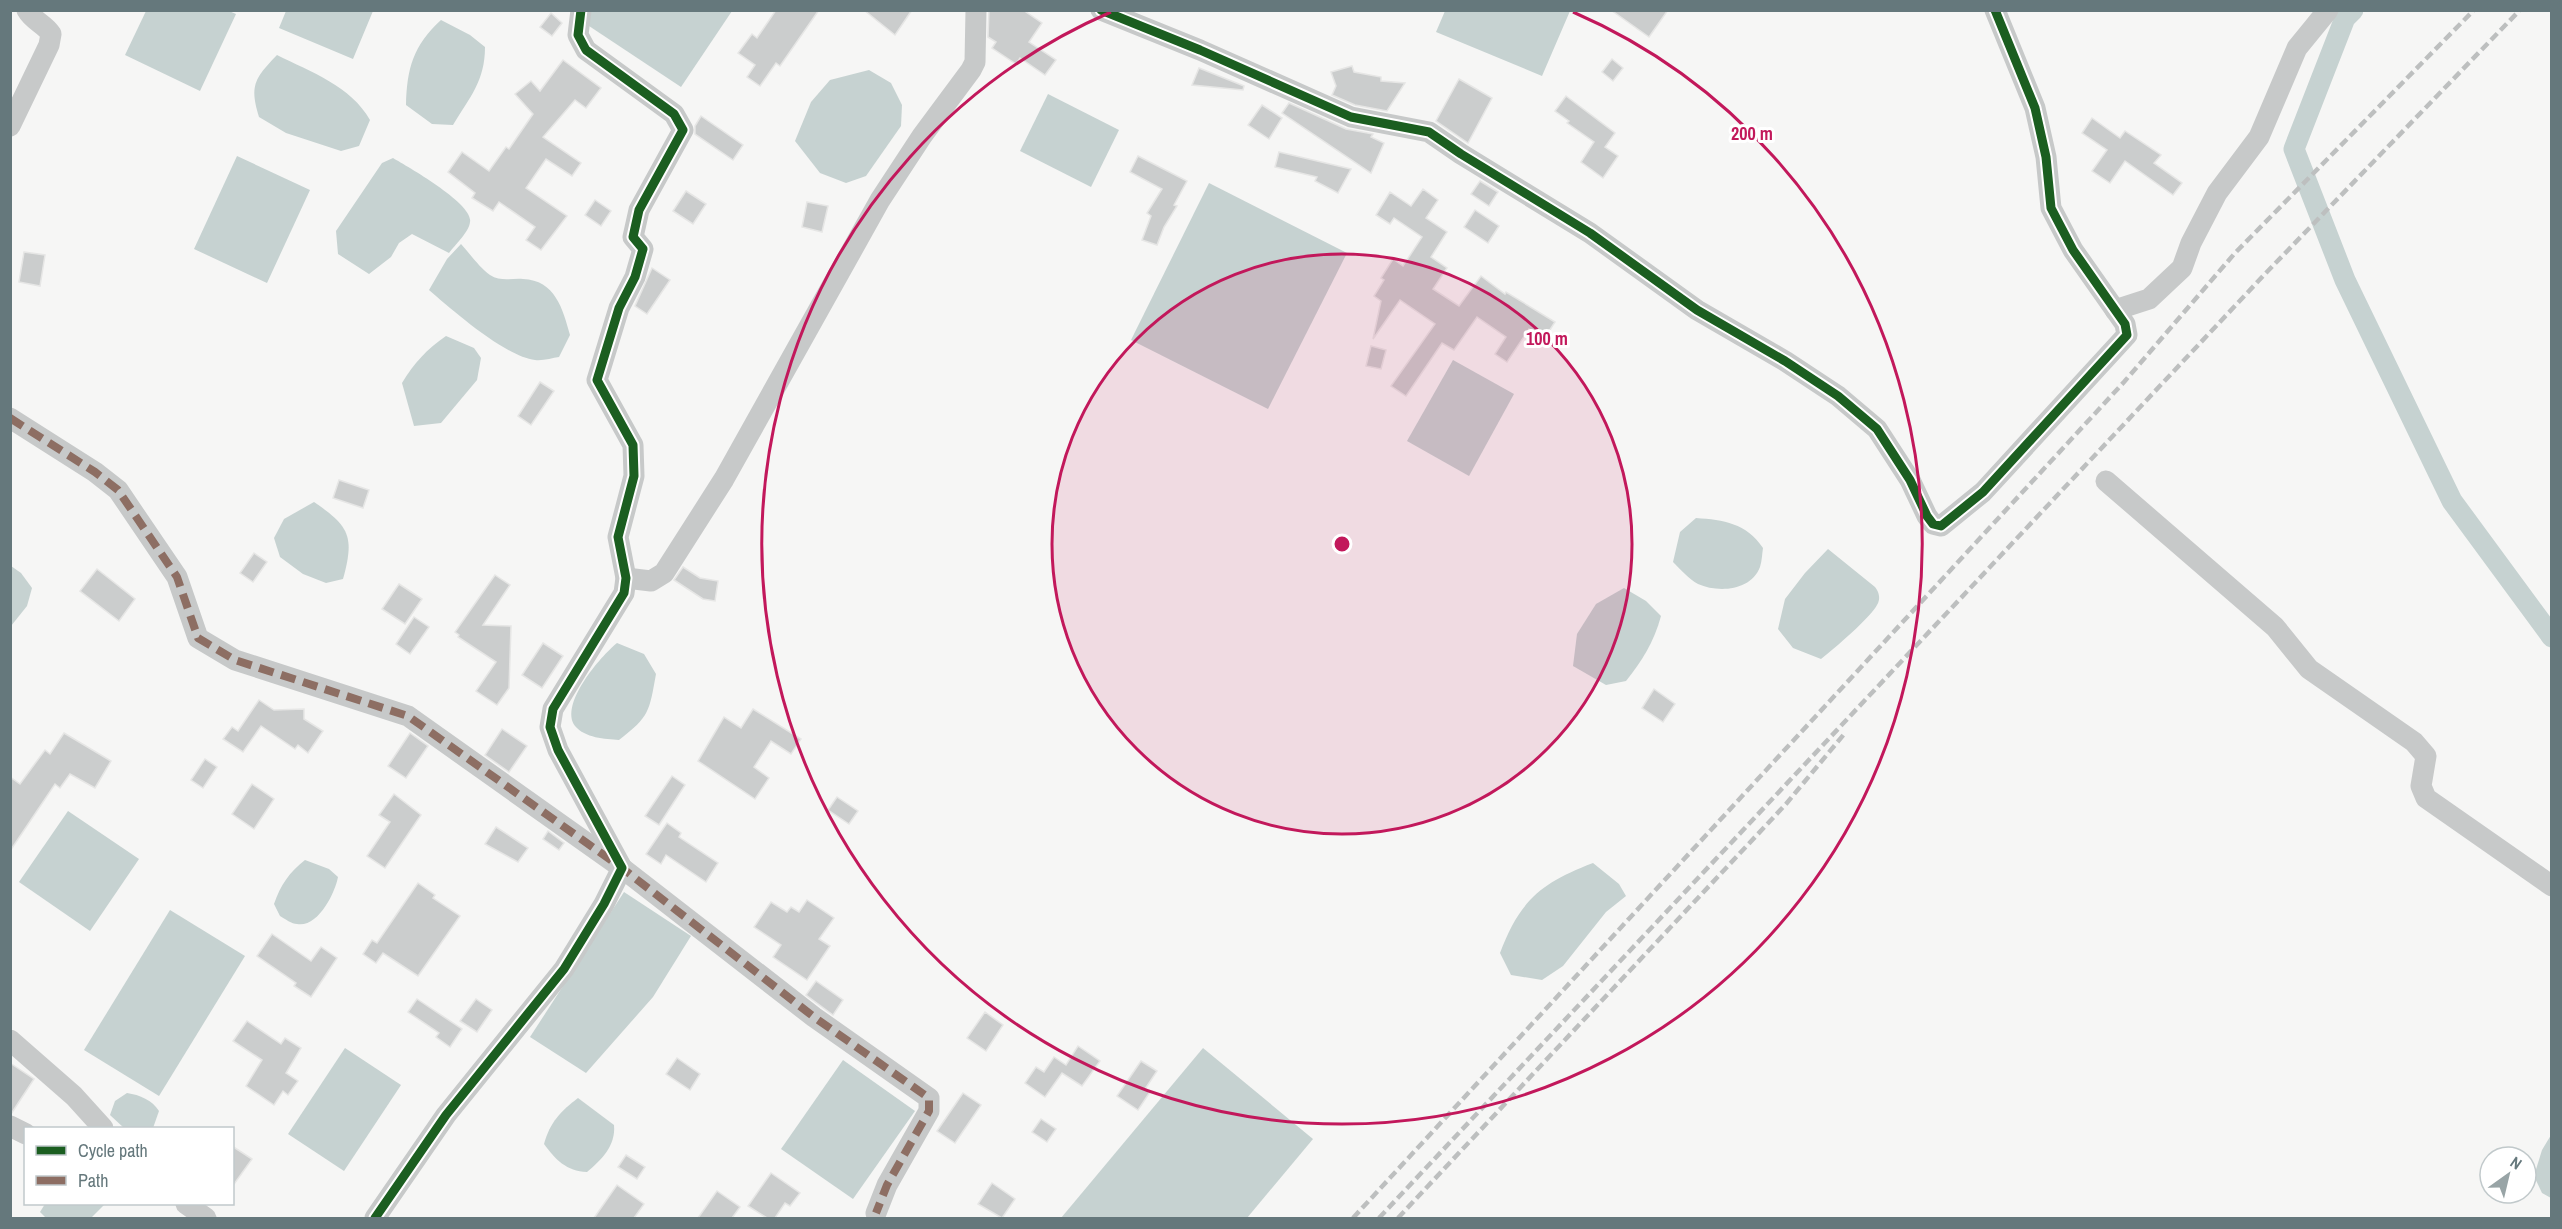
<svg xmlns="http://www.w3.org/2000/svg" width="2562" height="1229" viewBox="0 0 2562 1229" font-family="'Archivo Narrow',sans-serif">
<rect width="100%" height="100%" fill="#f6f6f5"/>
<g fill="#c6d2d1">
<polygon points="229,11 236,14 200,91 125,55 146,11"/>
<polygon points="286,11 286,10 373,11 353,59 279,28"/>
<polygon points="590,11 732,11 681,87 583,22"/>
<polygon points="1445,11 1445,10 1570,11 1542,76 1436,32"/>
<path d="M441,20L470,35L485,47C485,81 470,97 453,125L432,124L406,105C407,68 413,46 441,20Z"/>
<path d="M277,55C311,72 351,86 370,120L359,146L341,151L286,133L259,117C249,85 255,78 277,55Z"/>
<polygon points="869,70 891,83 902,105 901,126 866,176 846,183 820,173 795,141 811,102 830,80"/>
<polygon points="1048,94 1119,130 1091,187 1020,151"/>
<polygon points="237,156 310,190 267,283 194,249"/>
<path d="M393,158C408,167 474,204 470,222C469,232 455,245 449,253L412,234L399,243L391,257L369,274L338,254L336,231L382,163Z"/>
<polygon points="1209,183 1347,253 1268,409 1131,340"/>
<path d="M461,244C470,254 480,268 490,275C501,282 512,278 523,279C555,280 563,309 570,335L559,357C552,358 543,361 535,360C506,357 452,310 429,290L447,259Z"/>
<path d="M446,336L474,348L481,358L477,380L441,423L414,426L402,383C414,363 427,349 446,336Z"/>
<polygon points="1453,360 1514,394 1469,476 1407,441"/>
<path d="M314,502C349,526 355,536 343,579L326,583L303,574L280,557L274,538L284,519Z"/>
<path d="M1696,518C1724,520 1746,523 1763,548C1762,554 1762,561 1760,567C1751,591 1718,593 1698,584C1689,579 1680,569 1673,562L1680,532Z"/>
<path d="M1828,549L1875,587C1879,592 1881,599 1877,605C1872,616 1833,650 1821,659L1793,648L1778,629L1785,599L1805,573Z"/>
<polygon points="11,566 21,573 32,588 27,606 11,626"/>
<path d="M1624,588L1646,601L1661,616C1654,642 1642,661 1626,681L1606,685L1573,666L1577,634L1596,604Z"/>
<path d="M617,643L644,654L656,674C649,712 650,716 619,740C605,739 585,738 575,726C559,704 601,656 617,643Z"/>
<polygon points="68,811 139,859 90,931 19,882"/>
<path d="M305,860L329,869L338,877C335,893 318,928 297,924C292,924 285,919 280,916L274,904C281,884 289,873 305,860Z"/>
<path d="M1593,863L1619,884L1626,896L1606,912L1563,966L1542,980L1511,975L1500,953C1520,900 1541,883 1593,863Z"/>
<polygon points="624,892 691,936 653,997 586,1073 530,1037"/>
<polygon points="170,910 245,956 159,1096 84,1050"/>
<polygon points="345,1048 401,1085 344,1171 288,1134"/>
<polygon points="1203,1048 1313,1139 1247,1218 1061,1218"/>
<polygon points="843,1060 915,1111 853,1199 781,1149"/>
<path d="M127,1093C140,1095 152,1100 159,1111L153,1128H124L110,1115L115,1101Z"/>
<path d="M578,1098L614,1125C616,1146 601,1160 587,1172C566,1171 556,1160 544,1144C550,1122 561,1111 578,1098Z"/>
<polygon points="2551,1135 2551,1198 2542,1193 2534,1176 2542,1150"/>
<polygon points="45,1204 105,1204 91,1218 46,1218 40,1212"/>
</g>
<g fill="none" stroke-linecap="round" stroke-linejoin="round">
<polyline stroke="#c6d2d1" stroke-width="21" points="2353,10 2345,18 2294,149 2345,280 2452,501 2552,637"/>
</g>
<g fill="#cbcdcd" stroke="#e6e6e5" stroke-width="1.5">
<polygon points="776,10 819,10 780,66 776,63 760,86 747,77 755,65 738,53 752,34 757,38"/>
<polygon points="864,10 912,10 895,35"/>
<polygon points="989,10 1023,10 1042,23 1029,42 1056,60 1045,75 1020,58 1016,64 992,48 996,42 988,37"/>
<polygon points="1611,10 1668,10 1649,37"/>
<polygon points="551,13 562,23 552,36 540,27"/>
<polygon points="1612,59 1623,68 1613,81 1602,72"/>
<polygon points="563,60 601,88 586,108 575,100 543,137 581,163 572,176 546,159 526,188 567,216 541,250 526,240 535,227 499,202 493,211 472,198 475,193 448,172 462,152 489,171 506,147 509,149 533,114 515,94 531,81 540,91"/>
<polygon points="1352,66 1354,72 1381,77 1381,81 1405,83 1387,111 1355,105 1332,95 1336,86 1331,72"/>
<polygon points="1199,68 1244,86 1243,90 1192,85"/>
<polygon points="1459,79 1492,98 1468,143 1436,121"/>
<polygon points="1566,96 1615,133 1605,147 1618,156 1603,178 1581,162 1594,142 1567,123 1569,121 1555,111"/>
<polygon points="1289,103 1346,129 1373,134 1371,137 1384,143 1371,173 1282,113"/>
<polygon points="1262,105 1282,118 1269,139 1248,125"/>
<polygon points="701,116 743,145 733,160 695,134 695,126"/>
<polygon points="2092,118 2120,138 2125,131 2161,155 2154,163 2182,183 2173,195 2125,161 2110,183 2092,171 2107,150 2082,133"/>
<polygon points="1279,152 1351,169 1338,193 1315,181 1317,177 1275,167"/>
<polygon points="1138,156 1187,181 1174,205 1177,206 1164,227 1157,245 1142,240 1151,216 1147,213 1162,189 1130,172"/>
<polygon points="1480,181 1498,192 1489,206 1471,194"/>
<polygon points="1423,189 1438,200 1426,218 1447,232 1431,257 1447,268 1433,289 1459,306 1481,276 1505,294 1506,292 1555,322 1544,339 1529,329 1507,362 1495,354 1506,337 1477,317 1454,350 1442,343 1406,396 1391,386 1435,324 1400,300 1373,339 1381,301 1374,296 1384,280 1381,278 1393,259 1403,266 1422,237 1394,218 1390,224 1376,215 1390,192 1411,206"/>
<polygon points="686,191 706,204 693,224 673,211"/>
<polygon points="595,200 611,211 601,226 585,215"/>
<polygon points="807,202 828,206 822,232 802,227"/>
<polygon points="1475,210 1499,226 1488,243 1464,227"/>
<polygon points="24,252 45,255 40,286 19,282"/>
<polygon points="652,268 670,280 647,314 635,306"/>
<polygon points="1371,346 1386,350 1381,369 1366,366"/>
<polygon points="540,382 554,391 531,425 518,416"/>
<polygon points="339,480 369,490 363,508 333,498"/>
<polygon points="254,553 267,562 253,582 240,573"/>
<polygon points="683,567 700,578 718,581 715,601 703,599 674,580"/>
<polygon points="97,569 135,599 119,621 80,591"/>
<polygon points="495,575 510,585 483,625 511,626 509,688 497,705 476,691 496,662 458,637 459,635 455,632"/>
<polygon points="399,584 422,599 405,624 382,609"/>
<polygon points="414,617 429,627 410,654 396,644"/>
<polygon points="543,643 563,656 542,688 522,675"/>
<polygon points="1654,689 1675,704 1663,722 1642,708"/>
<polygon points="259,700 274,710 304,709 304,719 323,731 308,753 298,745 295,749 261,726 243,752 223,739 232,727 238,731"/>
<polygon points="753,709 801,739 791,754 771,741 754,767 769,778 755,799 698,761 724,717 741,728"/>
<polygon points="502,729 527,746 509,772 485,755"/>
<polygon points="64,733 111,761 95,788 70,774 60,788 55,784 10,851 10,777 20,784 45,750 50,754"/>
<polygon points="410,733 428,746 406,778 388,766"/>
<polygon points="205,759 217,767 203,788 191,780"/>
<polygon points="672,776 685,785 659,825 645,816"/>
<polygon points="252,784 274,799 254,829 232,814"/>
<polygon points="394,794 421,815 385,868 367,856 390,822 379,815"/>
<polygon points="837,797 858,811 849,824 828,810"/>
<polygon points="667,823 681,833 679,837 718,863 706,882 666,855 661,864 646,854"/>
<polygon points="496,827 528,848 518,862 485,844"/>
<polygon points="548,831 564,843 559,850 543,839"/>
<polygon points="418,883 435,895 433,898 460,916 418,976 383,953 376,963 363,954 372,940 377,943"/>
<polygon points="807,900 834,918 819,939 830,946 807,980 773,957 781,945 754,927 771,902 787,912 791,907 799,912"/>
<polygon points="272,934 311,961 321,947 337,958 311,997 294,986 296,983 257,956"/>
<polygon points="816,981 843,1000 833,1015 806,995"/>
<polygon points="417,999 462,1029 450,1047 436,1037 439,1033 408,1012"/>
<polygon points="476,999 492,1010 477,1032 460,1021"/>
<polygon points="985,1012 1003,1025 986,1051 967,1038"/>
<polygon points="247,1021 281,1044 285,1038 301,1048 286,1073 298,1081 288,1095 283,1091 274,1105 246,1086 262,1060 233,1041"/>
<polygon points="1078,1046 1100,1061 1082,1086 1062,1073 1045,1097 1025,1083 1036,1067 1044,1072 1054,1057 1066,1065"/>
<polygon points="677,1058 700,1074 690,1090 666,1074"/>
<polygon points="1141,1061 1157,1071 1145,1089 1150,1092 1138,1110 1117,1096"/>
<polygon points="10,1063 34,1079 11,1114 10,1113"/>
<polygon points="963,1093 981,1105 955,1143 937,1131"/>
<polygon points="1041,1119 1056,1129 1047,1142 1032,1132"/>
<polygon points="232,1146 252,1159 232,1187"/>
<polygon points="626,1155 645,1167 637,1179 618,1167"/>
<polygon points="771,1173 800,1193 790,1206 785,1203 775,1218 767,1218 748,1206"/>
<polygon points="992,1183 1015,1199 1002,1218 978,1204"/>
<polygon points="617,1185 644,1204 634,1218 594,1218"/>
<polygon points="717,1191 740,1207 732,1218 698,1218"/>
</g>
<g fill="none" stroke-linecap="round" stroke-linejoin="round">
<g stroke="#c7c9c9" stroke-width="21">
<polyline points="1101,10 1200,50 1351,117 1429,132 1461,154 1590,233 1697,310 1785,361 1838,396 1877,429 1910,480 1927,516 1933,524 1941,526 1983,492 2127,335 2125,324 2073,250 2051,208 2046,157 2035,108 1995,10"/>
<path d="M10,126L49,45L51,34C45,24 33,21 27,10"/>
<polyline points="2115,310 2149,299 2182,268 2191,243 2217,193 2259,137 2297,48 2328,10"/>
<polyline points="10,418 95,472 118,490 177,577 198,638 235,660 408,716 622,868 814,1017 929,1098 929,1111 887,1185 876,1213"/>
<polyline points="2106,481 2275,627 2309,669 2414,742 2426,756 2421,786 2426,798 2552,886"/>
<polyline points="626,578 651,581 664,573 724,479 880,200 922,136 971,70 975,62 976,10"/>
<polyline points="10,1040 74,1096 103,1128"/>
<polyline points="10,1126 26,1134"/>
<polyline points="186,1204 206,1218"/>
<polyline points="375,1218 446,1115 564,969 604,904 622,868 558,750 550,727 553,709 624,593 626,578 618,537 634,476 633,445 597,380 619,308 635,277 643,249 633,237 639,210 683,130 674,114 586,50 578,35 581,10"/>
</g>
<g stroke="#bdbfbf" stroke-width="4.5" stroke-dasharray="9 4.5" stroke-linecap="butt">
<polyline points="1353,1218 2124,382 2235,253 2474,10"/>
<polyline points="1379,1218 2264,275 2520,10"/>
<polyline points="1398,1218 1786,804 1845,733"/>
</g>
<polyline stroke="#8d6e63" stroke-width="8" stroke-dasharray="15 8" stroke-linecap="butt" points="10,418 95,472 118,490 177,577 198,638 235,660 408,716 622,868 814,1017 929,1098 929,1111 887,1185 876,1213"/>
<defs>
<g id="cycleway">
<polyline points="1101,10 1200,50 1351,117 1429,132 1461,154 1590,233 1697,310 1785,361 1838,396 1877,429 1910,480 1927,516 1933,524 1941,526 1983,492 2127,335 2125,324 2073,250 2051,208 2046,157 2035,108 1995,10"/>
<polyline points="375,1218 446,1115 564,969 604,904 622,868 558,750 550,727 553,709 624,593 626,578 618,537 634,476 633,445 597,380 619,308 635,277 643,249 633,237 639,210 683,130 674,114 586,50 578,35 581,10"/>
</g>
</defs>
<use href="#cycleway" stroke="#fff" stroke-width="13"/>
<use href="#cycleway" stroke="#1b5e20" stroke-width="9"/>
</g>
<circle cx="1342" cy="544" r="290" fill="#c2185b" fill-opacity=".12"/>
<g fill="none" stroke="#c2185b" stroke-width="3">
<circle cx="1342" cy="544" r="290"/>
<path d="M1573 12A580 580 0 1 1 1111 12"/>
</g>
<circle cx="1342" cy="544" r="9" fill="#c2185b" stroke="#fff" stroke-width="3"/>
<g font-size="18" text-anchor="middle" font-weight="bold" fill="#c2185b" stroke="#fff" stroke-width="6" stroke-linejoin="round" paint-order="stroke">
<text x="1752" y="140">200 m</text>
<text x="1547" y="345">100 m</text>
</g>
<rect width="2562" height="1229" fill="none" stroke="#65787c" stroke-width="24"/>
<rect x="24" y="1127" width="210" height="78" fill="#ffffff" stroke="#c1c9cb" stroke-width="1.5"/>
<rect x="36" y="1146" width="30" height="9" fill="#1b5e20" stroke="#c1c9cb" stroke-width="1.5"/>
<text x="78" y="1157" font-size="18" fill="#65787c">Cycle path</text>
<rect x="36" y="1176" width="30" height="9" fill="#8d6e63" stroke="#c1c9cb" stroke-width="1.5"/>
<text x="78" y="1187" font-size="18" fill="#65787c">Path</text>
<g transform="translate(2508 1175) rotate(34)"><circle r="28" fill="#ffffff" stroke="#c1c9cb" stroke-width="1.5"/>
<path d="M0-4.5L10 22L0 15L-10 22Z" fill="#98a4a6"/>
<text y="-9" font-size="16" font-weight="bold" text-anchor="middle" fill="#65787c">N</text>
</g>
</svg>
